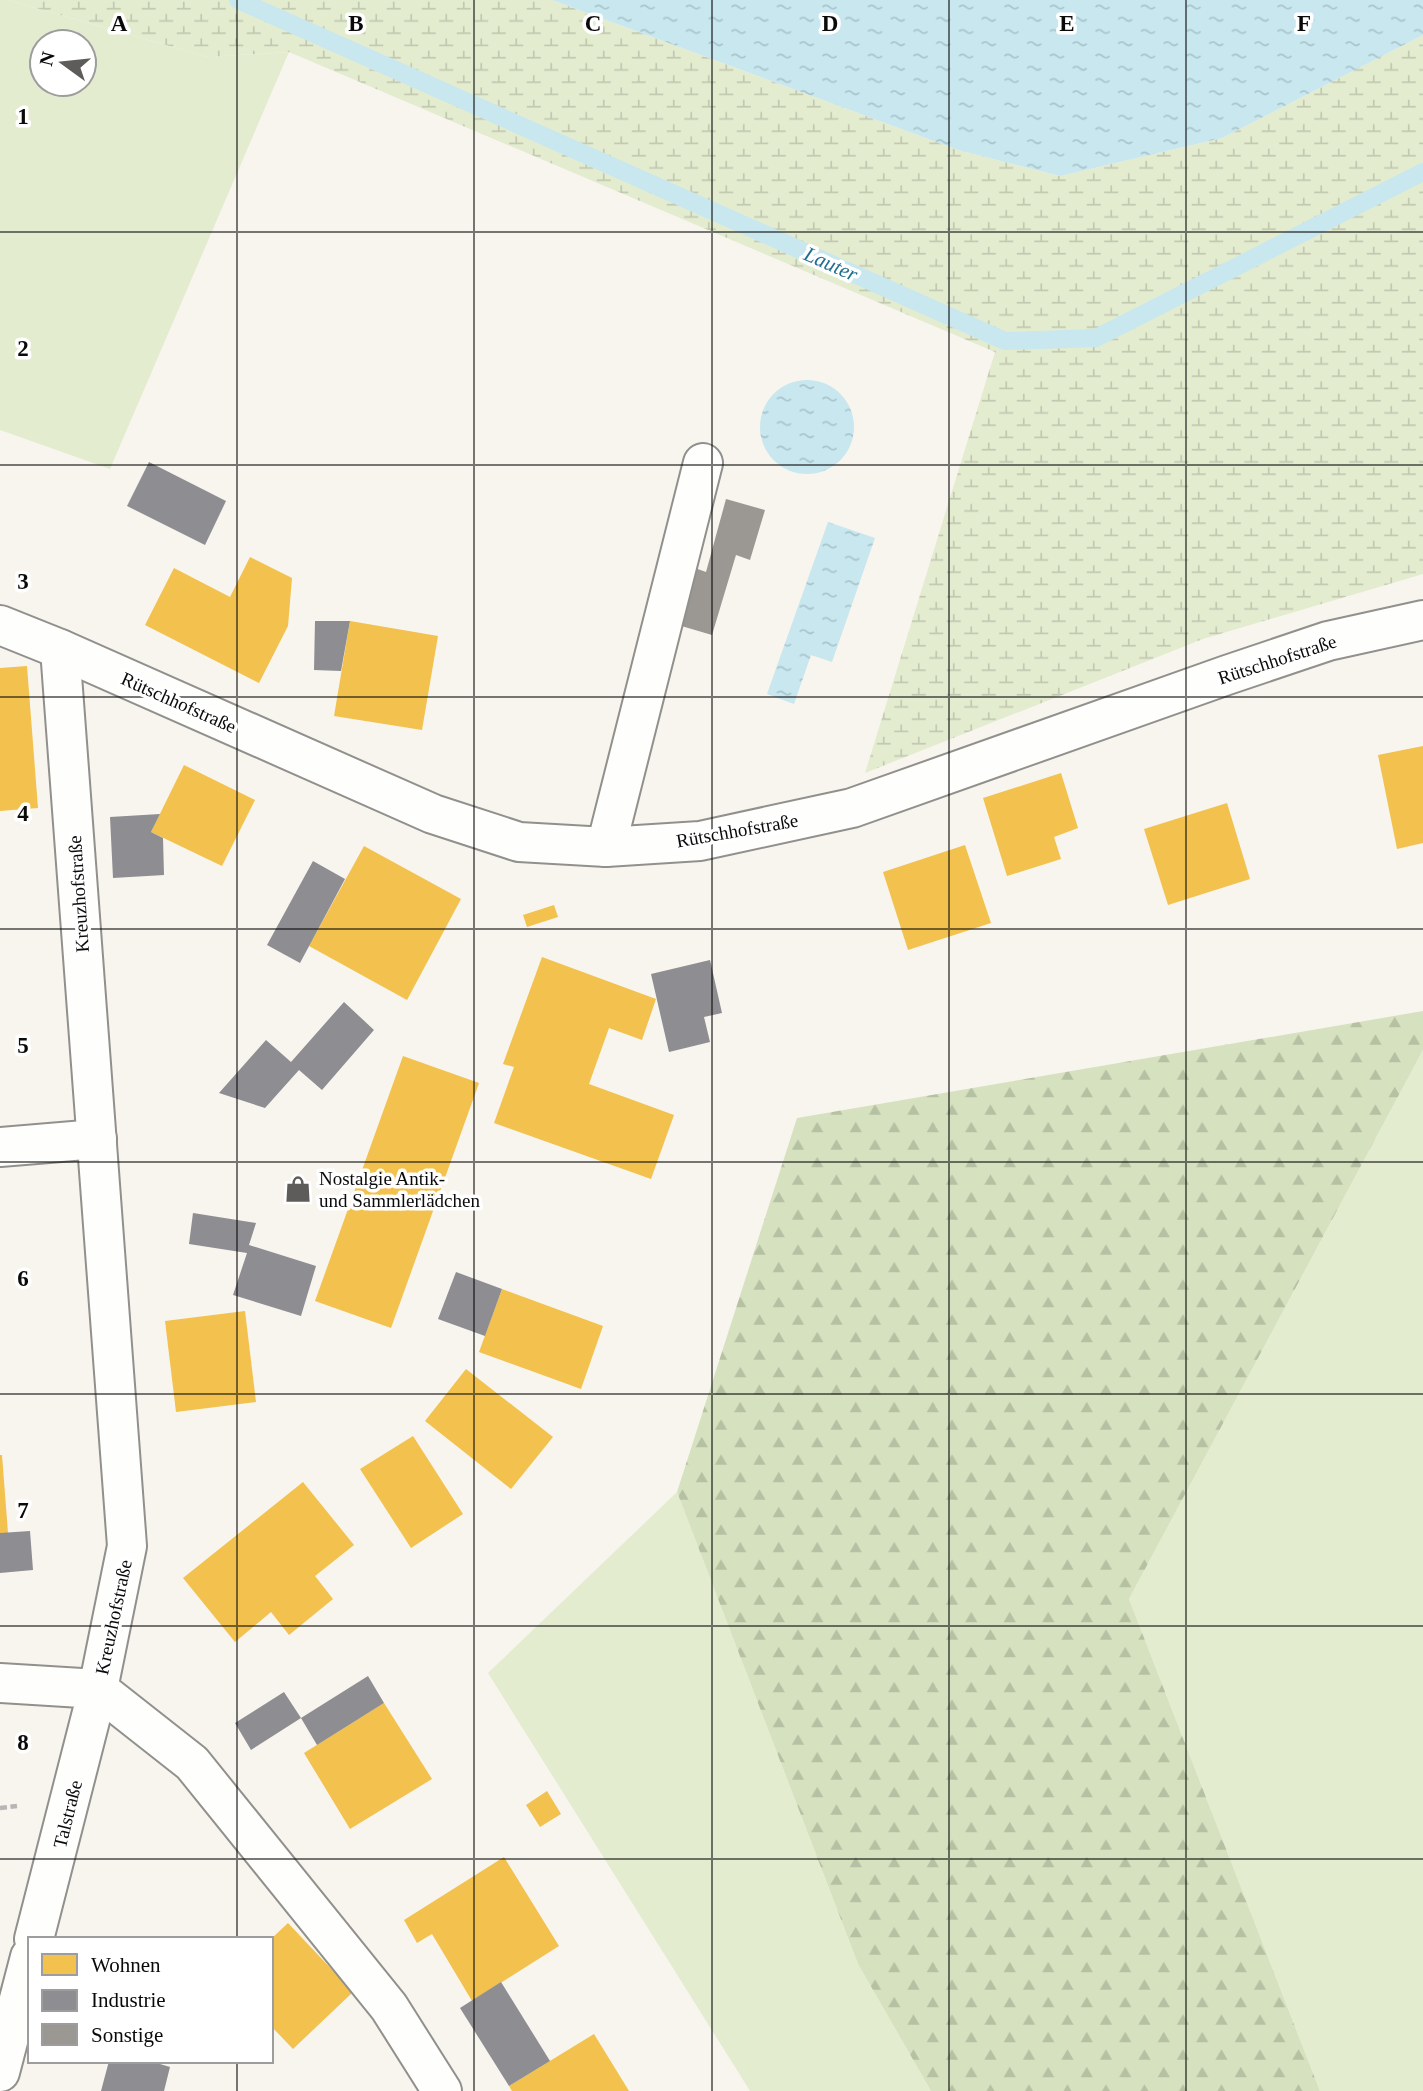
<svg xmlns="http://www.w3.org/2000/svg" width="1423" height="2091" viewBox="0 0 1423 2091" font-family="'Times New Roman',serif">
<defs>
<pattern id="forest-firs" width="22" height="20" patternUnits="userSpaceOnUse" patternTransform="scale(1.75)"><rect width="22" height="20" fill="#d6e2bf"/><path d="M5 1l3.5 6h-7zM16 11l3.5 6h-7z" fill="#b6c1a3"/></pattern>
<pattern id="wetland-marsh" width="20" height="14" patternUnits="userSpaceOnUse" patternTransform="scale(1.75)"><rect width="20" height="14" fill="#e4ecd0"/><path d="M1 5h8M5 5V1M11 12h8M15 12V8" fill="none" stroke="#c2c9b1"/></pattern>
<pattern id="water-ripples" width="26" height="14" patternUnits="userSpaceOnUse" patternTransform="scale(1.75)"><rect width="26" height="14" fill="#c8e7ef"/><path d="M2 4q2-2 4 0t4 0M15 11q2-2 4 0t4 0" fill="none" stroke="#aac5cc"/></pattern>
</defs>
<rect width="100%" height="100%" fill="#f8f5ee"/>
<g fill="#e4ecd0" fill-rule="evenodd">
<path d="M0,0H8L208,57L289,52L110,469L0,430ZM42,42H84V84H42Z"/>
<polygon points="1423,1050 1423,2091 1320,2091 1129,1599"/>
<polygon points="677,1492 858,1964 931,2091 750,2091 488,1673"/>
</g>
<polygon fill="url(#forest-firs)" points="1423,1011 1423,1050 1129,1599 1320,2091 931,2091 858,1964 677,1492 797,1118"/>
<polygon fill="url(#wetland-marsh)" points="8,0 552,0 958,150 1060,176 1222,138 1423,35 1423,574 1203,639 865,773 995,352 289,52 208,57"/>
<g fill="url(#water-ripples)">
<polygon points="552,0 1423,0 1423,35 1222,138 1060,176 958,150"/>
<circle cx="807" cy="427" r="47"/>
<polygon points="828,522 875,538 832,662 811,655 794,704 767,694"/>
</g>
<g fill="#f2c14e">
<polygon points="250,557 292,578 288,626 259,683 145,625 174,568 230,597"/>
<polygon points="350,621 438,636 422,730 334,716"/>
<polygon points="27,666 38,808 0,811 0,668"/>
<polygon points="1423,746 1423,843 1397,849 1378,755"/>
<polygon points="184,765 255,800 222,866 151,832"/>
<polygon points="1061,773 1078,828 1054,837 1061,859 1007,876 983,798"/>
<polygon points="1227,803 1250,879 1168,905 1144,829"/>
<polygon points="965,845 991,923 908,950 883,872"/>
<polygon points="364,846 461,899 407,1000 309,946"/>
<polygon points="554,905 558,917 527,927 523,915"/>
<polygon points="542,957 656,999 642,1040 609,1028 589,1084 674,1115 651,1179 494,1123 514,1067 503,1064"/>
<polygon points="403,1056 479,1083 391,1328 315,1301"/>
<polygon points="502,1289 603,1326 581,1389 479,1352"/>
<polygon points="245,1311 256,1402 176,1412 165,1321"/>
<polygon points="466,1369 553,1437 511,1489 425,1421"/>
<polygon points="413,1436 463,1514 411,1548 360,1469"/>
<polygon points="0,1455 2,1455 8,1533 0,1533"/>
<polygon points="303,1482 354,1545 315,1576 333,1599 289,1635 271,1612 235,1642 183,1578"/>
<polygon points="384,1703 432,1779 350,1829 304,1753"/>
<polygon points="547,1791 561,1814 540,1827 526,1805"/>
<polygon points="504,1857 559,1946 472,2001 432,1934 417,1943 404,1920"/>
<polygon points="288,1923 353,1992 293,2049 271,2026 271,1939"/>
<polygon points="594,2034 629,2091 512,2091 509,2086"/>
</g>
<g fill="#8d8d92">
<polygon points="149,462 226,501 205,545 127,506"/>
<polygon points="315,621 350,621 341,671 314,670"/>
<polygon points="160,814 151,832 163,838 164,875 113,878 110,817"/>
<polygon points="313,861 345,879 300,963 267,945"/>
<polygon points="710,960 722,1013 704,1017 710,1042 669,1052 651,974"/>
<polygon points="344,1002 374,1030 322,1090 299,1070 265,1108 219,1093 266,1040 291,1062"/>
<polygon points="193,1213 256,1223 249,1245 316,1266 301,1316 233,1295 247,1253 189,1244"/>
<polygon points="456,1272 502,1289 485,1336 438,1319"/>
<polygon points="30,1531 33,1570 0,1573 0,1533"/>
<polygon points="368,1676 384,1703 317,1745 301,1718 251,1750 235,1723 284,1692 301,1718"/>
<polygon points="501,1982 550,2061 509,2086 460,2008"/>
<polygon points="109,2061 150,2061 170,2067 164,2091 101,2091"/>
</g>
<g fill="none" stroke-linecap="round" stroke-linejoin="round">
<polyline stroke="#c8e7ef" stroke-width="18" points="238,0 1005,341 1096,338 1423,172"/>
</g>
<polygon fill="#9b9894" points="726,499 765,510 750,560 736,555 712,635 678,625 695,568 706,572"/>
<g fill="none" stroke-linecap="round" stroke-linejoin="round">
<defs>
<g id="minor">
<polyline points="0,625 60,649 433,814 519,842 606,847 700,841 852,808 1227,675 1328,641 1423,620"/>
<polyline points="60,649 127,1546 98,1689 192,1763 389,2007 442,2091"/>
<polyline points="606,847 703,463"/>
<polyline points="0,1147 97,1139"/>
<polyline points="0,1683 98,1689 34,1939"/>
<polyline points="0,2072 30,1957"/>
</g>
</defs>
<use href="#minor" stroke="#91908d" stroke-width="42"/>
<polyline stroke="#b7b6b5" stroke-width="4.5" stroke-dasharray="7 3.5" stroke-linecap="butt" points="0,1808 17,1806"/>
<use href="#minor" stroke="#fefefc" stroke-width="38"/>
</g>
<path fill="none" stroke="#0a0a0a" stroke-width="2" stroke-opacity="0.55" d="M237,0V1939M474,0V2091M712,0V2091M949,0V2091M1186,0V2091M0,232H1423M0,465H1423M0,697H1423M0,929H1423M0,1162H1423M0,1394H1423M0,1626H1423M0,1859H1423M237,2061V2091"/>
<defs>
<symbol id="shop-bare" viewBox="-9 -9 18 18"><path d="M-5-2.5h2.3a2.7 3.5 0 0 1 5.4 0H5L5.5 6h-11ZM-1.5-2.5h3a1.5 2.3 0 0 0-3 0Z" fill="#5d5c5a" stroke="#fff" stroke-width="2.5" paint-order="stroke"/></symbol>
</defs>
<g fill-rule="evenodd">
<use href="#shop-bare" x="279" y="1170" width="38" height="38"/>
</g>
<g text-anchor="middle" stroke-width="7" stroke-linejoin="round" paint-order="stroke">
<g font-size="19" fill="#0a0a0a" stroke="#fff">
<text transform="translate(1277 659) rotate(-18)" y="7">Rütschhofstraße</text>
<text transform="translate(179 702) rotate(24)" y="7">Rütschhofstraße</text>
<text transform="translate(737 830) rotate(-10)" y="7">Rütschhofstraße</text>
<text transform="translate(78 894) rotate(-94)" y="7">Kreuzhofstraße</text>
<text transform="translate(113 1617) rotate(-78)" y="7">Kreuzhofstraße</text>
<text transform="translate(67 1814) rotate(-76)" y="7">Talstraße</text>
</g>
<g font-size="19" fill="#0a0a0a" stroke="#fff" text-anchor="start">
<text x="319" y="1185">Nostalgie Antik-<tspan x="319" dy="22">und Sammlerlädchen</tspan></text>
</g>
<g font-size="21" font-style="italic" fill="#206e90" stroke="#fff">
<text transform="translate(831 264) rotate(24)" y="7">Lauter</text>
</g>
</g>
<g font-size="23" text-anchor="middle" font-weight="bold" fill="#0a0a0a" stroke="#fff" stroke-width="7" stroke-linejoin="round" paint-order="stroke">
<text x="119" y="31">A</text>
<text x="356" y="31">B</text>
<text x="593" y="31">C</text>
<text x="830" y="31">D</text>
<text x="1067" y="31">E</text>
<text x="1304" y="31">F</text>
<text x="23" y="124">1</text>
<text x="23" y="356">2</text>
<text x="23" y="589">3</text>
<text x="23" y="821">4</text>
<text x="23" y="1053">5</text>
<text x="23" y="1286">6</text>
<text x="23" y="1518">7</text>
<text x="23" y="1750">8</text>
</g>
<rect x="28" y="1937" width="245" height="126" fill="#ffffff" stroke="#9d9d9d" stroke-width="2"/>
<rect x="42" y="1954" width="35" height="21" fill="#f2c14e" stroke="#9d9d9d" stroke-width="2"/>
<text x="91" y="1972" font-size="21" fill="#0a0a0a">Wohnen</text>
<rect x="42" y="1990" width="35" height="21" fill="#8d8d92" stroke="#9d9d9d" stroke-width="2"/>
<text x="91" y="2007" font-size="21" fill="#0a0a0a">Industrie</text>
<rect x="42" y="2024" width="35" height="21" fill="#9b9894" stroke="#9d9d9d" stroke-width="2"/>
<text x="91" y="2042" font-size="21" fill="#0a0a0a">Sonstige</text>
<g transform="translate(63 63) rotate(285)"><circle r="33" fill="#ffffff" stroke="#9d9d9d" stroke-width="2"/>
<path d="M0-5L12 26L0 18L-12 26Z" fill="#5d5c5a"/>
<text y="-10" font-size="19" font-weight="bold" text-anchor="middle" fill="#0a0a0a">N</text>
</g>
</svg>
